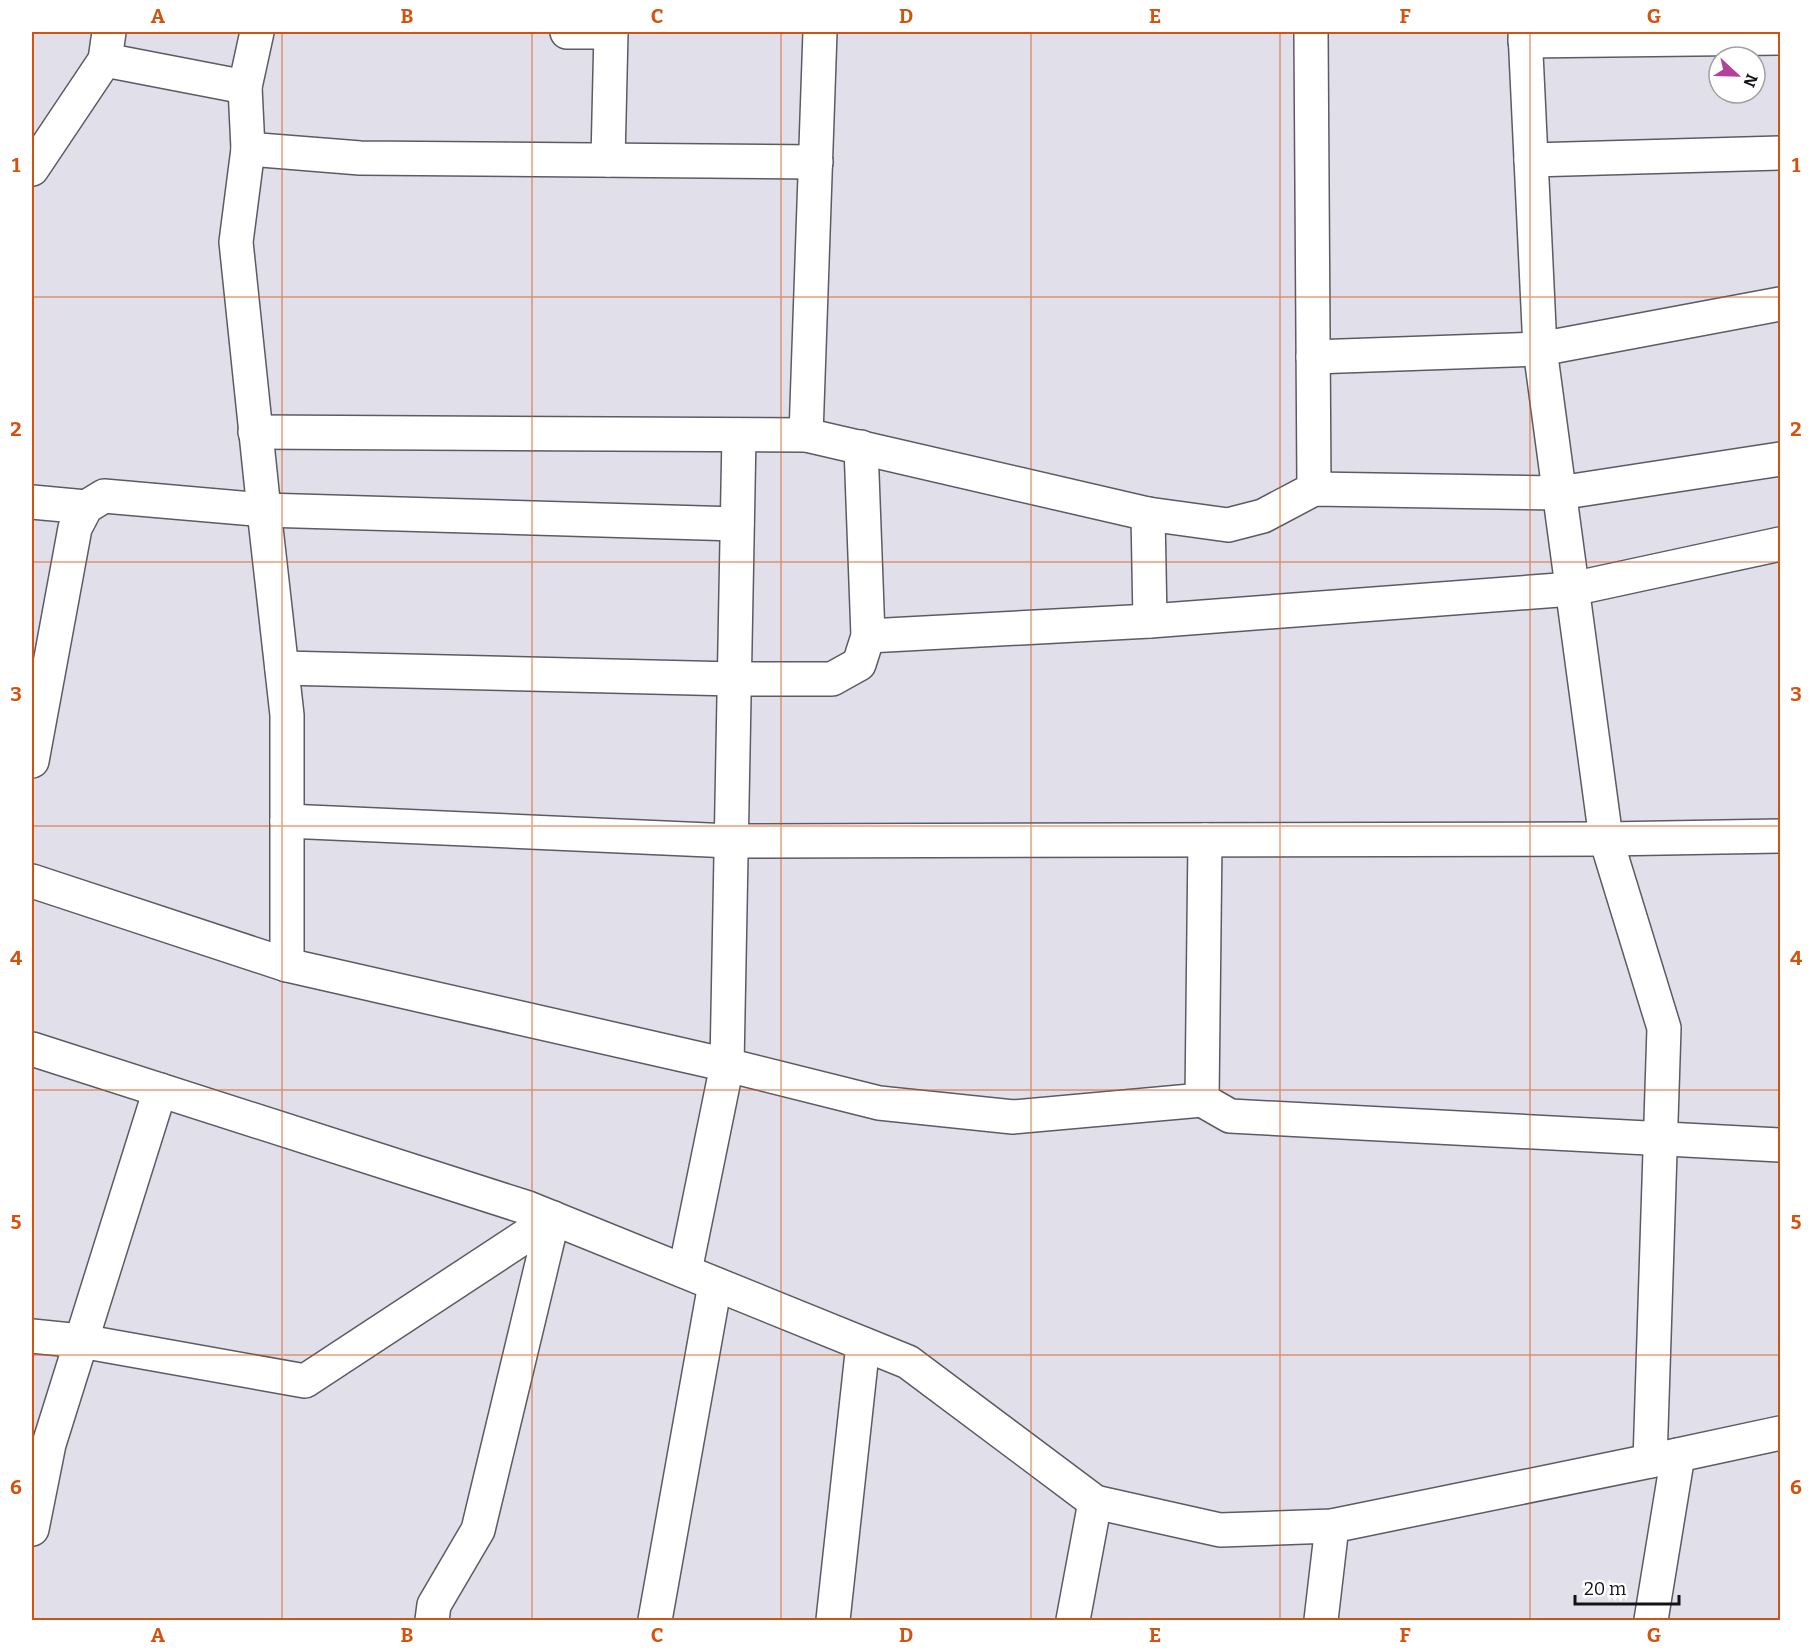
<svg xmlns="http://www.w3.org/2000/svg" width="1812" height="1652" viewBox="0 0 1812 1652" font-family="Bitter,serif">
<rect width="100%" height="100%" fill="#e1e0ea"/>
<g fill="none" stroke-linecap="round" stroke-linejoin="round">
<defs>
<g id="minor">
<polyline points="109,32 105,60 245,87"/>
<polyline points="257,32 245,87 248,149 236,242 264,510 287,715 287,965"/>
<polyline points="567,32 611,32"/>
<polyline points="1311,32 1314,489"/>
<polyline points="1525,32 1540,349 1606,839 1664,1028 1650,1461"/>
<polyline points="1525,41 1780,38"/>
<polyline points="248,149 360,158 816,162"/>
<polyline points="608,160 611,32"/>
<polyline points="1531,160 1780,153"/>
<polyline points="32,169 105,60"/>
<polyline points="1313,357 1540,349 1780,304"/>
<polyline points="255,432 806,435 1148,514 1228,525 1263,516 1314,489 1559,493 1780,459"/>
<polyline points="806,435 820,32"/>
<polyline points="32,502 86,507"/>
<polyline points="1148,514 1150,621"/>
<polyline points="868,636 1150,621 1572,589 1780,544"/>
<polyline points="282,668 734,679 832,679 859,664 868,636 861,447"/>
<polyline points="32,761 75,528 86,507 104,496 264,510 737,524"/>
<polyline points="287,821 731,841 1606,839 1780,836"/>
<polyline points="1205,840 1202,1100 1230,1116 1780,1145"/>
<polyline points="32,881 287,965 727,1065 879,1103 1013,1117 1202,1100"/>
<polyline points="32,1049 528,1208 908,1362 1095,1502 1220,1530 1332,1526 1650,1461 1780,1433"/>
<polyline points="685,1271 727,1065 739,435"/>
<polyline points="32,1336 81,1341 305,1381 553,1218 478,1530 434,1605 432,1620"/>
<polyline points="32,1529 49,1444 160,1090"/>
<polyline points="655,1620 715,1284"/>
<polyline points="833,1620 863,1344"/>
<polyline points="1073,1620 1095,1502"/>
<polyline points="1321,1620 1332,1526"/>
<polyline points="1651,1620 1678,1455"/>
</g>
</defs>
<use href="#minor" stroke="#5c5b64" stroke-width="36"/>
<use href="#minor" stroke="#fff" stroke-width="33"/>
</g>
<path fill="none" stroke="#d3520d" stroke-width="1.5" stroke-opacity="0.55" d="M282,32V1620M532,32V1620M781,32V1620M1031,32V1620M1280,32V1620M1530,32V1620M32,297H1780M32,562H1780M32,826H1780M32,1090H1780M32,1355H1780"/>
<rect width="1812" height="1652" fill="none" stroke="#ffffff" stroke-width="66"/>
<g transform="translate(1737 75) rotate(112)"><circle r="28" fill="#ffffff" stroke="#a1a0a2" stroke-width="1.5"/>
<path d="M0-4.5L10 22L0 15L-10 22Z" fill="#b3409a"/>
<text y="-9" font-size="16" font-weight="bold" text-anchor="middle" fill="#131216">N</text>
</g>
<path d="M1575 1595v9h104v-9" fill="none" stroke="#131216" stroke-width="3"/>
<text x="1584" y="1595" font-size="18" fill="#131216" stroke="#ffffff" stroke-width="4.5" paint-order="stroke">20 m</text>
<rect x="33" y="33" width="1746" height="1586" fill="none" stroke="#d3520d" stroke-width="2"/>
<g font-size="20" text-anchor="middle" font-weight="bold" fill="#d3520d">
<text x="158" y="23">A</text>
<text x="407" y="23">B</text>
<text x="657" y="23">C</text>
<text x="906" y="23">D</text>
<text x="1155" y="23">E</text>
<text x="1405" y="23">F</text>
<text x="1654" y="23">G</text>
<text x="16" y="172">1</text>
<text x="1796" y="172">1</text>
<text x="16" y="436">2</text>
<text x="1796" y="436">2</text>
<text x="16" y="701">3</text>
<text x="1796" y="701">3</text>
<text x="16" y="965">4</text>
<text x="1796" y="965">4</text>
<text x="16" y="1229">5</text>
<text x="1796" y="1229">5</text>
<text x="16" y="1494">6</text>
<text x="1796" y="1494">6</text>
<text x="158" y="1642">A</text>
<text x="407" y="1642">B</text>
<text x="657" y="1642">C</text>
<text x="906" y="1642">D</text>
<text x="1155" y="1642">E</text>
<text x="1405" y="1642">F</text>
<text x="1654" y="1642">G</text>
</g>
</svg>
